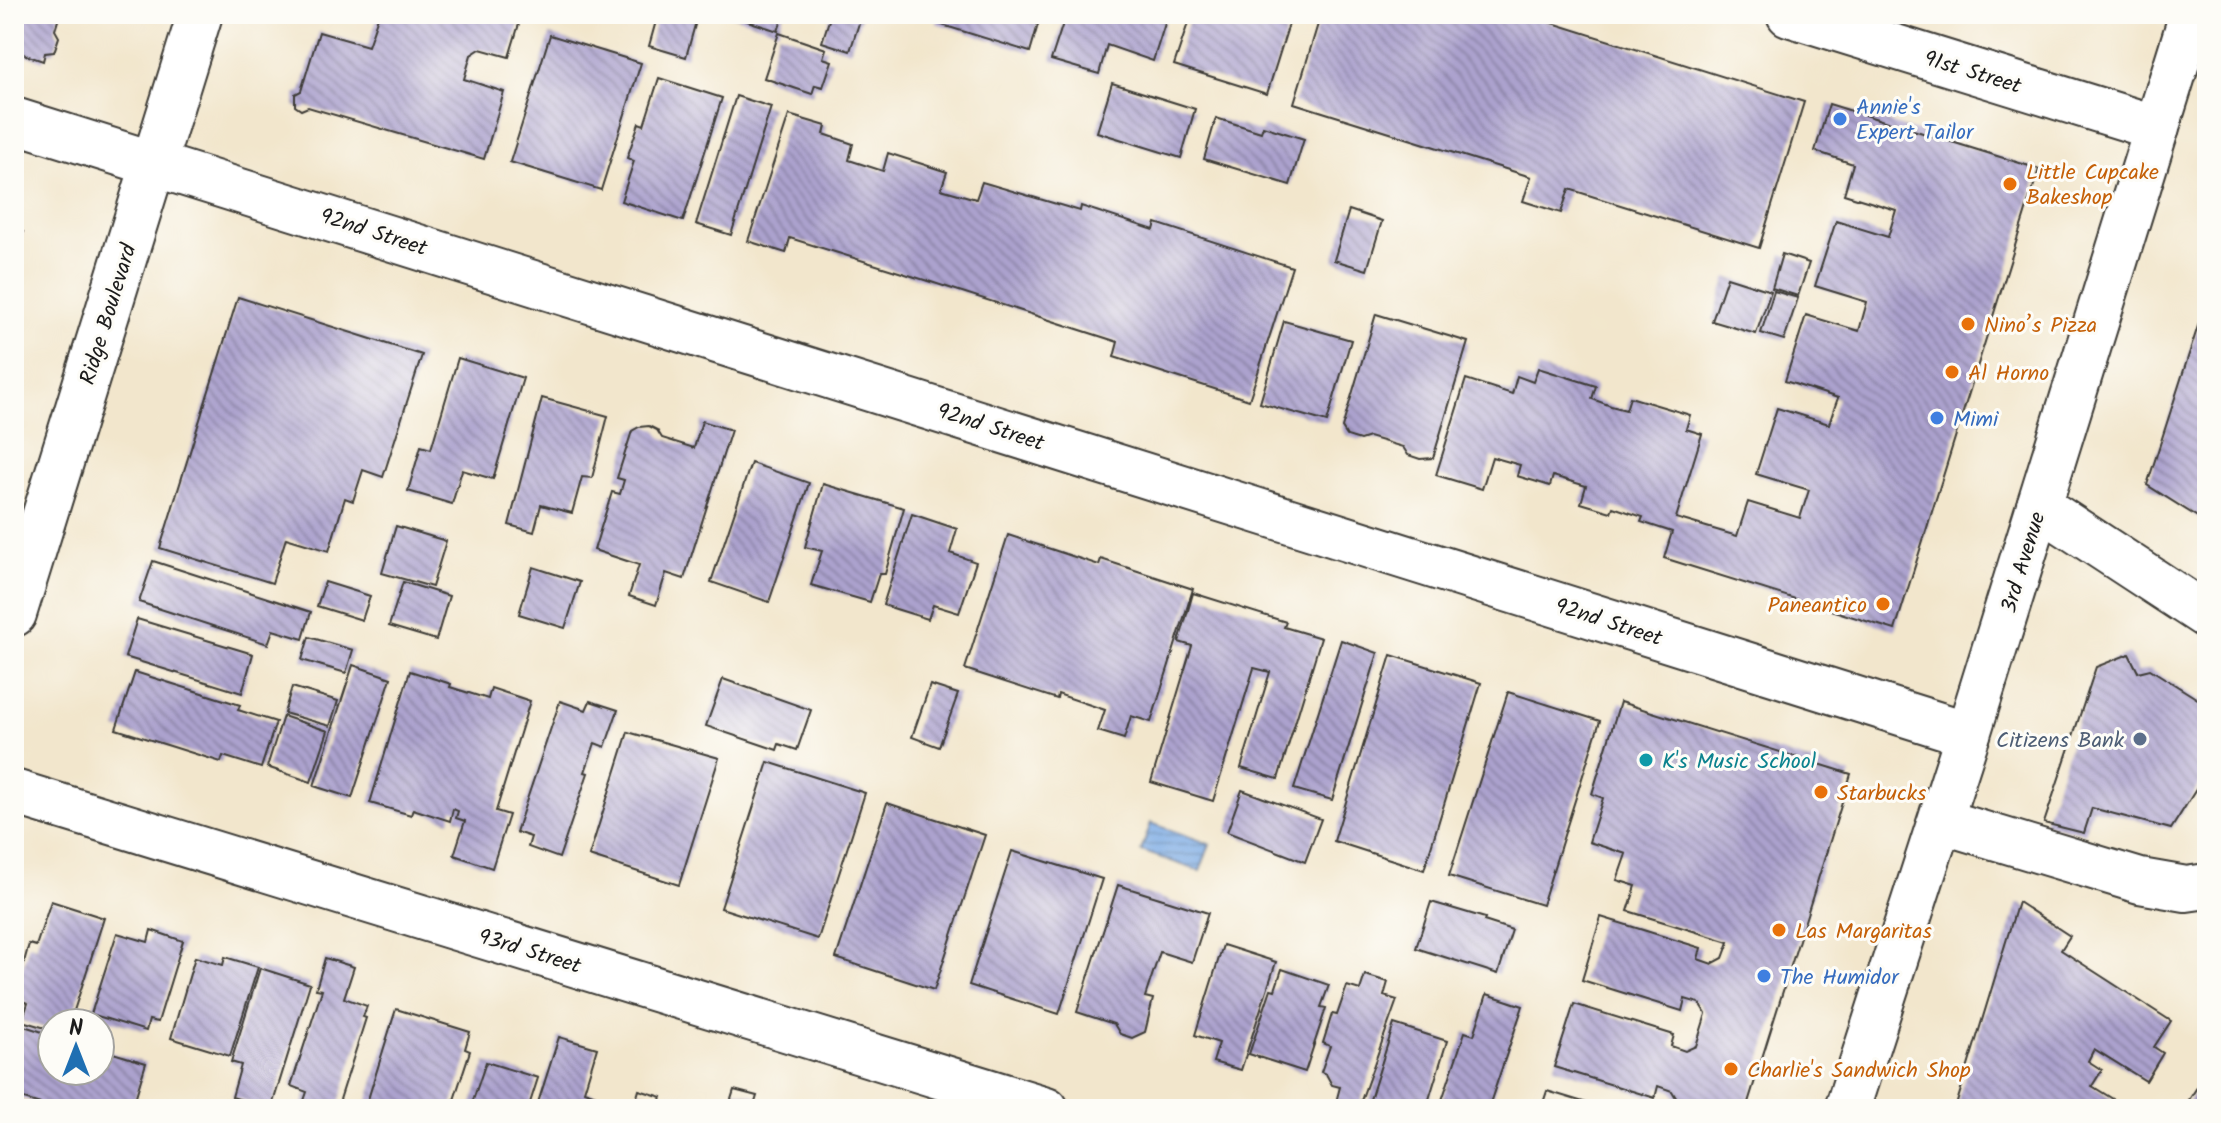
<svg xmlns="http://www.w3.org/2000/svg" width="2221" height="1123" viewBox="0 0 2221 1123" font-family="Kalam,sans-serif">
<defs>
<pattern id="water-rules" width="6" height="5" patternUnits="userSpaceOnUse" patternTransform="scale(2)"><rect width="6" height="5" fill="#79a9e4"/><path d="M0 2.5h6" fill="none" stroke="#6289b8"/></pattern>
<pattern id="building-back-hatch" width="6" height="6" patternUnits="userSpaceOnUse" patternTransform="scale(2)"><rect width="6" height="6" fill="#aca2ce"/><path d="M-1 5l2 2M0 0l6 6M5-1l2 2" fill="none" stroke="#8b83a6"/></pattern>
</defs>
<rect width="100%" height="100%" fill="#fdfcf7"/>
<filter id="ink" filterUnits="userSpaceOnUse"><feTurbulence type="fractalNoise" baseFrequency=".0125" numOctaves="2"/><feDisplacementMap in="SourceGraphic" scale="16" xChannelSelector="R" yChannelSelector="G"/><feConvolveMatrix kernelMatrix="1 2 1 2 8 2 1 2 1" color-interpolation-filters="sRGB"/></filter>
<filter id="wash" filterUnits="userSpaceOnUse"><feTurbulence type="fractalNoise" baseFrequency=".006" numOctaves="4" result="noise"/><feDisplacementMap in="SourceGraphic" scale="32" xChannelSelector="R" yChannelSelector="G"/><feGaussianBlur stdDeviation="1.8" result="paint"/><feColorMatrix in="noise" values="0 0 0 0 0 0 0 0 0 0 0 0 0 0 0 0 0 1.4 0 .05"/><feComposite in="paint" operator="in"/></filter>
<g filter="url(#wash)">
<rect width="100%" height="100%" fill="#f2e6cc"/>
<polygon fill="url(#water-rules)" stroke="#4a6280" stroke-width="2" points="1151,823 1210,844 1200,871 1141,851"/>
<g id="blocks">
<g fill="url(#building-back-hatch)">
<polygon points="14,14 60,14 55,30 59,37 54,52 45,53 43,61 14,51"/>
<polygon points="379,14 522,14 509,57 480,49 471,55 464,79 504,92 484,159 308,107 301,110 295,106 295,94 301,91 319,32 368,46"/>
<polygon points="658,14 698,14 686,57 649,46"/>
<polygon points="726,14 784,14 778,31"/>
<polygon points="831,14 862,14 850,51 822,42"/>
<polygon points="939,14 1041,14 1030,52 936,23"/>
<polygon points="1066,14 1168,14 1153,61 1107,45 1099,74 1051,60"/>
<polygon points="1191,14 1292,14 1267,94 1174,65"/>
<polygon points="1321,14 1524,14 1804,102 1759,248 1569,189 1561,213 1523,201 1531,177 1294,103"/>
<polygon points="779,33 826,49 823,58 832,61 823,87 815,85 812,94 764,78"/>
<polygon points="550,35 641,63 601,190 510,162"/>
<polygon points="659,78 722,98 683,221 621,201 634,161 627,158 639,123 644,125"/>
<polygon points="1112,83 1195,109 1181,158 1097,132"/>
<polygon points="736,96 771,107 731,235 696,224"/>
<polygon points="1829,104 2039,169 1895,630 1664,558 1672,532 1641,522 1643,517 1613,507 1611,512 1581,503 1586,486 1553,476 1550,486 1534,481 1517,476 1520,465 1492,457 1482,489 1436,475 1466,379 1512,394 1517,376 1533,382 1538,368 1596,386 1592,399 1611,406 1626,410 1630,397 1690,415 1686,429 1702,434 1676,518 1737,536 1748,502 1800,518 1809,490 1756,474 1777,408 1829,424 1834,409 1838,398 1785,381 1806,315 1859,331 1867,302 1815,286 1836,221 1888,237 1896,210 1844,194 1853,164 1815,151"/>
<polygon points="789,115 826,126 824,134 853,144 849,160 883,171 888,153 947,172 941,189 976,199 982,182 1080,211 1081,206 1154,230 1156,223 1292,267 1249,400 1114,357 1118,342 931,282 790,238 786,253 748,241"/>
<polygon points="1216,118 1261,132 1263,126 1304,139 1290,185 1204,159"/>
<polygon points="1349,210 1382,221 1367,270 1334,260"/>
<polygon points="14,229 23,232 15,258 14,258"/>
<polygon points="1782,254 1809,263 1798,296 1772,288"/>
<polygon points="1727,277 1771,291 1756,334 1712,321"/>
<polygon points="1774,291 1798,298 1784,340 1761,333"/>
<polygon points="238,297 422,355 383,477 363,470 353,501 345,498 329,551 286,538 272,583 160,548"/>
<polygon points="2207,298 2207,523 2147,485"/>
<polygon points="1376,314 1468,342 1433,458 1420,459 1408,455 1403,447 1369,437 1360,440 1347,436 1342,428"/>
<polygon points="1284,321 1351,340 1327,422 1260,403"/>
<polygon points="458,358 523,378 493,479 462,470 452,504 408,491 421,446 431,449"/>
<polygon points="542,398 608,416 592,478 582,477 572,513 541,505 534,532 509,525"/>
<polygon points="702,421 731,430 684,579 666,573 656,605 629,596 639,565 594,550 612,492 620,494 624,480 617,478 632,431 639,427 649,426 657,430 662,438 694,448"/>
<polygon points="751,463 809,483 769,602 711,582"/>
<polygon points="823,484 904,508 885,574 879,574 870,602 811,585 822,551 805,547"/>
<polygon points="912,514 957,529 950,553 976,562 959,613 933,605 928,619 883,605"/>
<polygon points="396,526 446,541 432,587 382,573"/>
<polygon points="1008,535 1099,565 1101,559 1193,589 1151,722 1131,716 1124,739 1098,731 1105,710 1058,694 1057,699 965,669"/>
<polygon points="153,561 311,612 303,639 273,630 268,644 139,602"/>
<polygon points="533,567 580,582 565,628 519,614"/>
<polygon points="325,582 370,596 362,620 317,606"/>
<polygon points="403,582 449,596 436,640 389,626"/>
<polygon points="1193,593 1286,622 1284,627 1321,638 1278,779 1241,768 1270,672 1254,668 1213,801 1151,782 1192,646 1179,642"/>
<polygon points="137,619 253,654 242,693 125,657"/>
<polygon points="309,637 353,650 346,673 302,660"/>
<polygon points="1341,640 1378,653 1332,800 1294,789"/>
<polygon points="2129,654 2138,672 2150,669 2207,705 2207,772 2171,829 2092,808 2084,833 2044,823 2096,667"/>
<polygon points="1391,655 1481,683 1424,870 1334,841"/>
<polygon points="353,665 391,678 352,798 314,786"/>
<polygon points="410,671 451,684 450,687 488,699 491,688 530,701 496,811 509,815 492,868 454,855 465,821 456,818 458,811 453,809 450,821 413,809 411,815 370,803"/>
<polygon points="135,672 240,705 238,710 276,722 261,768 223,756 221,762 116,729"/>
<polygon points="723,679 811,710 797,750 779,744 777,750 706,726"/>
<polygon points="930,685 958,694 939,747 912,737"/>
<polygon points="292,687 338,701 330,726 284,713"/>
<polygon points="1508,692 1600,721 1542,905 1449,876"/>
<polygon points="560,701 586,710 590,701 618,710 605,747 595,743 585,772 588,773 559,858 528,847 531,837 516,832"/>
<polygon points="1620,702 1851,774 1746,1109 1676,1109 1678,1101 1672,1091 1658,1086 1655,1098 1554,1067 1574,1004 1674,1035 1671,1046 1685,1051 1696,1046 1706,1014 1699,1003 1685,999 1682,1011 1582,980 1601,917 1701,948 1698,959 1712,964 1723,958 1729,942 1628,911 1636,886 1617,880 1626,854 1589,842 1603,798 1592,794"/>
<polygon points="283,716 328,731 311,782 267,767"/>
<polygon points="628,732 719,758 679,885 589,856"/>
<polygon points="768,762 865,793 818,939 721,908"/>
<polygon points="1242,790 1321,819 1305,862 1227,832"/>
<polygon points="887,803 985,835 934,990 836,958"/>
<polygon points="1012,851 1102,879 1059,1014 969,985"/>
<polygon points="1118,885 1208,913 1192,962 1160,952 1145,997 1153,999 1145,1032 1132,1038 1120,1034 1114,1024 1077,1012"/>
<polygon points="51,901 104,918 70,1023 52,1023 52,1030 22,1021 28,1003 14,998 29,944 36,946"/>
<polygon points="1431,902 1485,918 1484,921 1512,930 1498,974 1416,948"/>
<polygon points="2018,902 2070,936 2061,950 2171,1021 2154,1047 2163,1053 2146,1081 2094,1049 2088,1061 2102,1070 2092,1086 2129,1109 1955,1109"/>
<polygon points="151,930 183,941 158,1022 149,1020 146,1031 91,1014 117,933 148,942"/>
<polygon points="1223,945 1276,962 1241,1070 1213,1062 1219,1043 1195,1035"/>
<polygon points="195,957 223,965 225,957 258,967 230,1056 171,1038"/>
<polygon points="325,958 354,967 344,998 367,1006 363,1017 366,1018 337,1109 301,1109 307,1092 291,1086 322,990 316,989"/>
<polygon points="260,968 310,984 271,1109 232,1097 241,1065 231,1062"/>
<polygon points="1282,969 1329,985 1321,1007 1326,1008 1305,1072 1249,1054 1271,989 1275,990"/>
<polygon points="1365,975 1388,982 1384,996 1397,1000 1358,1109 1336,1102 1340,1087 1332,1085 1326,1074 1321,1072 1330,1046 1323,1043 1332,1014 1337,1015 1347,986 1360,990"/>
<polygon points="1487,994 1523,1006 1488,1109 1439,1109 1465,1032 1474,1035"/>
<polygon points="396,1009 470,1032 465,1049 470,1051 451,1109 365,1109"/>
<polygon points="1394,1024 1447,1041 1426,1109 1367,1109"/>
<polygon points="24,1026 52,1035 52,1071 100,1071 100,1049 146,1063 132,1109 57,1109 14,1096 14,1032 22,1034"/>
<polygon points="559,1037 597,1048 584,1091 596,1095 592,1109 536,1109"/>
<polygon points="486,1062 538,1078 528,1109 470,1109"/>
<polygon points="2207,1072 2207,1109 2183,1109"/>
<polygon points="639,1090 662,1097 658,1109 600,1109 604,1097 634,1107"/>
<polygon points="734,1090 757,1096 753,1109 728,1109"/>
<polygon points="1547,1091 1603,1108 1603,1109 1541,1109"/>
</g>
</g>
</g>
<g filter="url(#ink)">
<use href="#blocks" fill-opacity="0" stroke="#3c3a36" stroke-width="2"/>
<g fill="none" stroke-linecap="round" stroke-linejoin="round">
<defs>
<g id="minor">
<polyline points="1789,14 2157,128"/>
<polyline points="14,120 1968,734"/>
<polyline points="2039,506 2207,616"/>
<polyline points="14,614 200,14"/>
<polyline points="14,792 1046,1109"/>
<polyline points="1941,821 2140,881 2186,889 2207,886"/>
<polyline points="1847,1109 1968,734 2192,14"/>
</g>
</defs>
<use href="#minor" stroke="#3c3a36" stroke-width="48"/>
<use href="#minor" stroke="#fff" stroke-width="44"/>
</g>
</g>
<g fill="#3f7fe0" stroke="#fdfcf7" stroke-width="3">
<circle cx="1840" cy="119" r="8"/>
<circle cx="1937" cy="418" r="8"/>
<circle cx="1764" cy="976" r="8"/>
</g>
<g fill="#e8710a" stroke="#fdfcf7" stroke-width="3">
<circle cx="2010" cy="184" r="8"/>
<circle cx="1968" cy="324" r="8"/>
<circle cx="1952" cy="372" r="8"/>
<circle cx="1883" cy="604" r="8"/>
<circle cx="1821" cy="792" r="8"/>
<circle cx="1779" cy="930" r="8"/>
<circle cx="1731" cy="1069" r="8"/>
</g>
<circle fill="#5c6f8a" stroke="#fdfcf7" stroke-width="3" cx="2140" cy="739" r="8"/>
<circle fill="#0f9aa8" stroke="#fdfcf7" stroke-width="3" cx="1646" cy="760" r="8"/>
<g text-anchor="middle" stroke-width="6" stroke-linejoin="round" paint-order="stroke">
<g font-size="22" fill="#1c1c1c" stroke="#fdfcf7">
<text transform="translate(1973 71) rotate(17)" y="8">91st Street</text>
<text transform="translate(374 231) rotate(18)" y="8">92nd Street</text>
<text transform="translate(107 314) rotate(-73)" y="8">Ridge Boulevard</text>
<text transform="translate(991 426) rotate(18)" y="8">92nd Street</text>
<text transform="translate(2022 562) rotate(-73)" y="8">3rd Avenue</text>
<text transform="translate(1609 621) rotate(18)" y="8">92nd Street</text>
<text transform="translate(530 950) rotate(17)" y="8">93rd Street</text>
</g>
<g font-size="22" fill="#366cbe" stroke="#fdfcf7" text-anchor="start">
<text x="1856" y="114">Annie's<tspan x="1856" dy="25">Expert Tailor</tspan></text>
<text x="1953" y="426">Mimi</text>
<text x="1780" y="984">The Humidor</text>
</g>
<g font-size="22" fill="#c56008" stroke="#fdfcf7" text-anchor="start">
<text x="2026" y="179">Little Cupcake<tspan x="2026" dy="25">Bakeshop</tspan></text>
<text x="1984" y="332">Nino’s Pizza</text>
<text x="1968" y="380">Al Horno</text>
<text x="1867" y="612" text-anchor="end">Paneantico</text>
<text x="1837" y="800">Starbucks</text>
<text x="1795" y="938">Las Margaritas</text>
<text x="1747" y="1077">Charlie's Sandwich Shop</text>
</g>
<g font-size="22" fill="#4e5e75" stroke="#fdfcf7" text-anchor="end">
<text x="2124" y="747">Citizens Bank</text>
</g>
<g font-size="22" fill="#0d838f" stroke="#fdfcf7" text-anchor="start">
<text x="1662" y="768">K's Music School</text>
</g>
</g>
<rect width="2221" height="1123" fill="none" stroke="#fdfcf7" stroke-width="48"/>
<g transform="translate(76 1047)"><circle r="38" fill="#fdfcf7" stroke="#a3a29f" stroke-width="2"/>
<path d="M0-6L14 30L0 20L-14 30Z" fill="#1f6fb2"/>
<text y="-12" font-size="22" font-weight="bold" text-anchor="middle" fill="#1c1c1c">N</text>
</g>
</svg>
